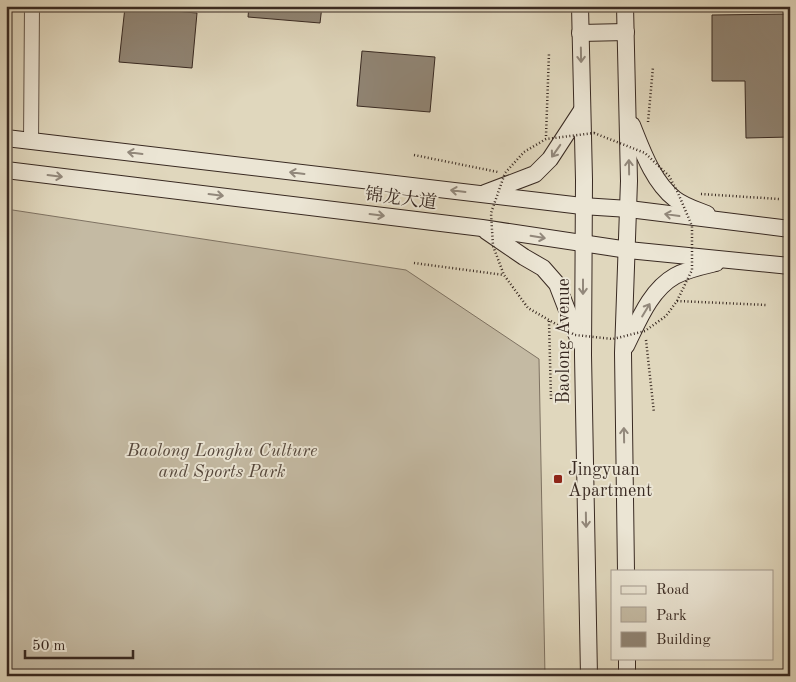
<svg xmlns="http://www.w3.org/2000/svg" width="796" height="682" viewBox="0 0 796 682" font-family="'Old Standard TT','Noto Serif SC',serif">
<rect width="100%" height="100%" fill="#e0d7bd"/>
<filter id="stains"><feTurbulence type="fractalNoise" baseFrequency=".004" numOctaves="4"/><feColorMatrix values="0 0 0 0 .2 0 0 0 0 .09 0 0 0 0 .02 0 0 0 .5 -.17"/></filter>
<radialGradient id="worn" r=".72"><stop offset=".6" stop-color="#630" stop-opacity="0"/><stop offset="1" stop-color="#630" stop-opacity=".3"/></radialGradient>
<polygon fill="#c4baa3" stroke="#7e7262" points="6,209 406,270 539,359 545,676 6,676"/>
<g fill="#908473" stroke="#392a22">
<polygon points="249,6 322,6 320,23 248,17"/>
<polygon points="125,7 197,13 192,68 119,62"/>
<polygon points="790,14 790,137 746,138 745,81 712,81 712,15"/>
<polygon points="362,51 435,57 430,112 357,106"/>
</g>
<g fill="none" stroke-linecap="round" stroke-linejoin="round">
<defs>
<polyline id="tertiary" points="31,141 32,6"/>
<g id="secondary">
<polyline points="580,6 584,180 583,355 589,676"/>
<polyline points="625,6 629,181 623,353 626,571"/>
<polyline points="580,33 626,32"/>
<path d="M632,125C642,150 653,182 675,199C684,206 697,210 707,214"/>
<polyline points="6,138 582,206 629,209 790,229"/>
<polyline points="6,170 482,228 628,250 790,266"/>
<polyline points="485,193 535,174 550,159 582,110"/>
<polyline points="486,231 524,257 543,268 557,284 579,341"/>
<path d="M626,346C638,322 650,290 675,276C688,269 703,266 716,263"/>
<polyline points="627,658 627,676"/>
</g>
</defs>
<use href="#tertiary" stroke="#635549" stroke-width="16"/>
<use href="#secondary" stroke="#392a22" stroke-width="18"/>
<g stroke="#392a22" stroke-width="2.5" stroke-dasharray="1 2.5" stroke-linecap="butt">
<polyline points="648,122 653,67"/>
<polyline points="546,136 549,53"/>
<polyline points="414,155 498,172"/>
<polyline points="701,194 779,199"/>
<polyline points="414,263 504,275"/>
<polyline points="677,301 767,305"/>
<polyline points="549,321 551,399"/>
<polyline points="646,340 654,413"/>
</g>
<use href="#tertiary" stroke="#ebe5d4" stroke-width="14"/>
<use href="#secondary" stroke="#ebe5d4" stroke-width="16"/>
<polygon stroke="#392a22" stroke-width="2.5" stroke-dasharray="1 2.5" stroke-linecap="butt" points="594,133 645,153 669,176 678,193 692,226 692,270 677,301 666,316 645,331 613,339 575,335 528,308 504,275 493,246 491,213 505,173 524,152 546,139"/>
</g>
<defs><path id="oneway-shaft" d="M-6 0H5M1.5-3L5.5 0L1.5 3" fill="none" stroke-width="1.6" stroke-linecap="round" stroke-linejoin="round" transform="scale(1.25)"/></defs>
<g stroke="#92887b">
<use href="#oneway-shaft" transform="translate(581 55) rotate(89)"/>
<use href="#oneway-shaft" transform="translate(556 151) rotate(125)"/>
<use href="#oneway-shaft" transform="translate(135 153) rotate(-173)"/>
<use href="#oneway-shaft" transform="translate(629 167) rotate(-91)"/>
<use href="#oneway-shaft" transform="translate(297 173) rotate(-173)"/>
<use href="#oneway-shaft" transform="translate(55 176) rotate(7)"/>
<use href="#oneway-shaft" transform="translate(458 191) rotate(-173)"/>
<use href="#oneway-shaft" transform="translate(216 195) rotate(7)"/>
<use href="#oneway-shaft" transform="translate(377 215) rotate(7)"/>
<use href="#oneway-shaft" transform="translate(672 215) rotate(-172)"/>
<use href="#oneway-shaft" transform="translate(538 237) rotate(9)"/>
<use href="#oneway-shaft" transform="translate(583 287) rotate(90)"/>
<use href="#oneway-shaft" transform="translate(646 310) rotate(-59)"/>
<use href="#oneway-shaft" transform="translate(624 435) rotate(-91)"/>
<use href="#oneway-shaft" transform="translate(586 520) rotate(89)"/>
</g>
<rect fill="#8f2418" stroke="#ebe5d4" stroke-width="2" x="553" y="474" width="10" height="10" rx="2.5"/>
<g text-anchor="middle" stroke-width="4" stroke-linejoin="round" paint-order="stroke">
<g font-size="18" fill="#392a22" stroke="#ebe5d4">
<text transform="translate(401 198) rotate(7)" y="6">锦龙大道</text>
<text transform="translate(563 341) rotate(-90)" y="6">Baolong Avenue</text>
</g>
<g font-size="18" font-style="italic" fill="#55473c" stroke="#ebe5d4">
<text x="222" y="456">Baolong Longhu Culture<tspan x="222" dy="21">and Sports Park</tspan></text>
</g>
<g font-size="18" fill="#392a22" stroke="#ebe5d4" text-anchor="start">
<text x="568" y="475">Jingyuan<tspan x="568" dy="21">Apartment</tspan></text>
</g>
</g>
<rect width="796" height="682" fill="none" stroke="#e0d7bd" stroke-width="25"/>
<rect x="8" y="8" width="781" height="667" fill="none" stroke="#392a22" stroke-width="2.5"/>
<rect x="12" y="12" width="771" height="657" fill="none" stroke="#392a22"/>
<rect x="611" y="570" width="162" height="90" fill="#ebe5d4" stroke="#a49a8d"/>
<rect x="621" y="586" width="25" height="8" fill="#ebe5d4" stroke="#a49a8d"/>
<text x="656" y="594" font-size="15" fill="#392a22">Road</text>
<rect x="621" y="607" width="25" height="15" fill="#c4baa3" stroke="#a49a8d"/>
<text x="656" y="620" font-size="15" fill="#392a22">Park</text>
<rect x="621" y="632" width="25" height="15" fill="#908473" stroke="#a49a8d"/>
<text x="656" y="644" font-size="15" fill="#392a22">Building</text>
<path d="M25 650v8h108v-8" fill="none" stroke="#392a22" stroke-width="2.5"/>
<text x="32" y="650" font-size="15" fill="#392a22" stroke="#ebe5d4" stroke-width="4" paint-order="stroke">50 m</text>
<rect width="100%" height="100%" filter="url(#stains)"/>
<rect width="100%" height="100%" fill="url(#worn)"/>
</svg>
